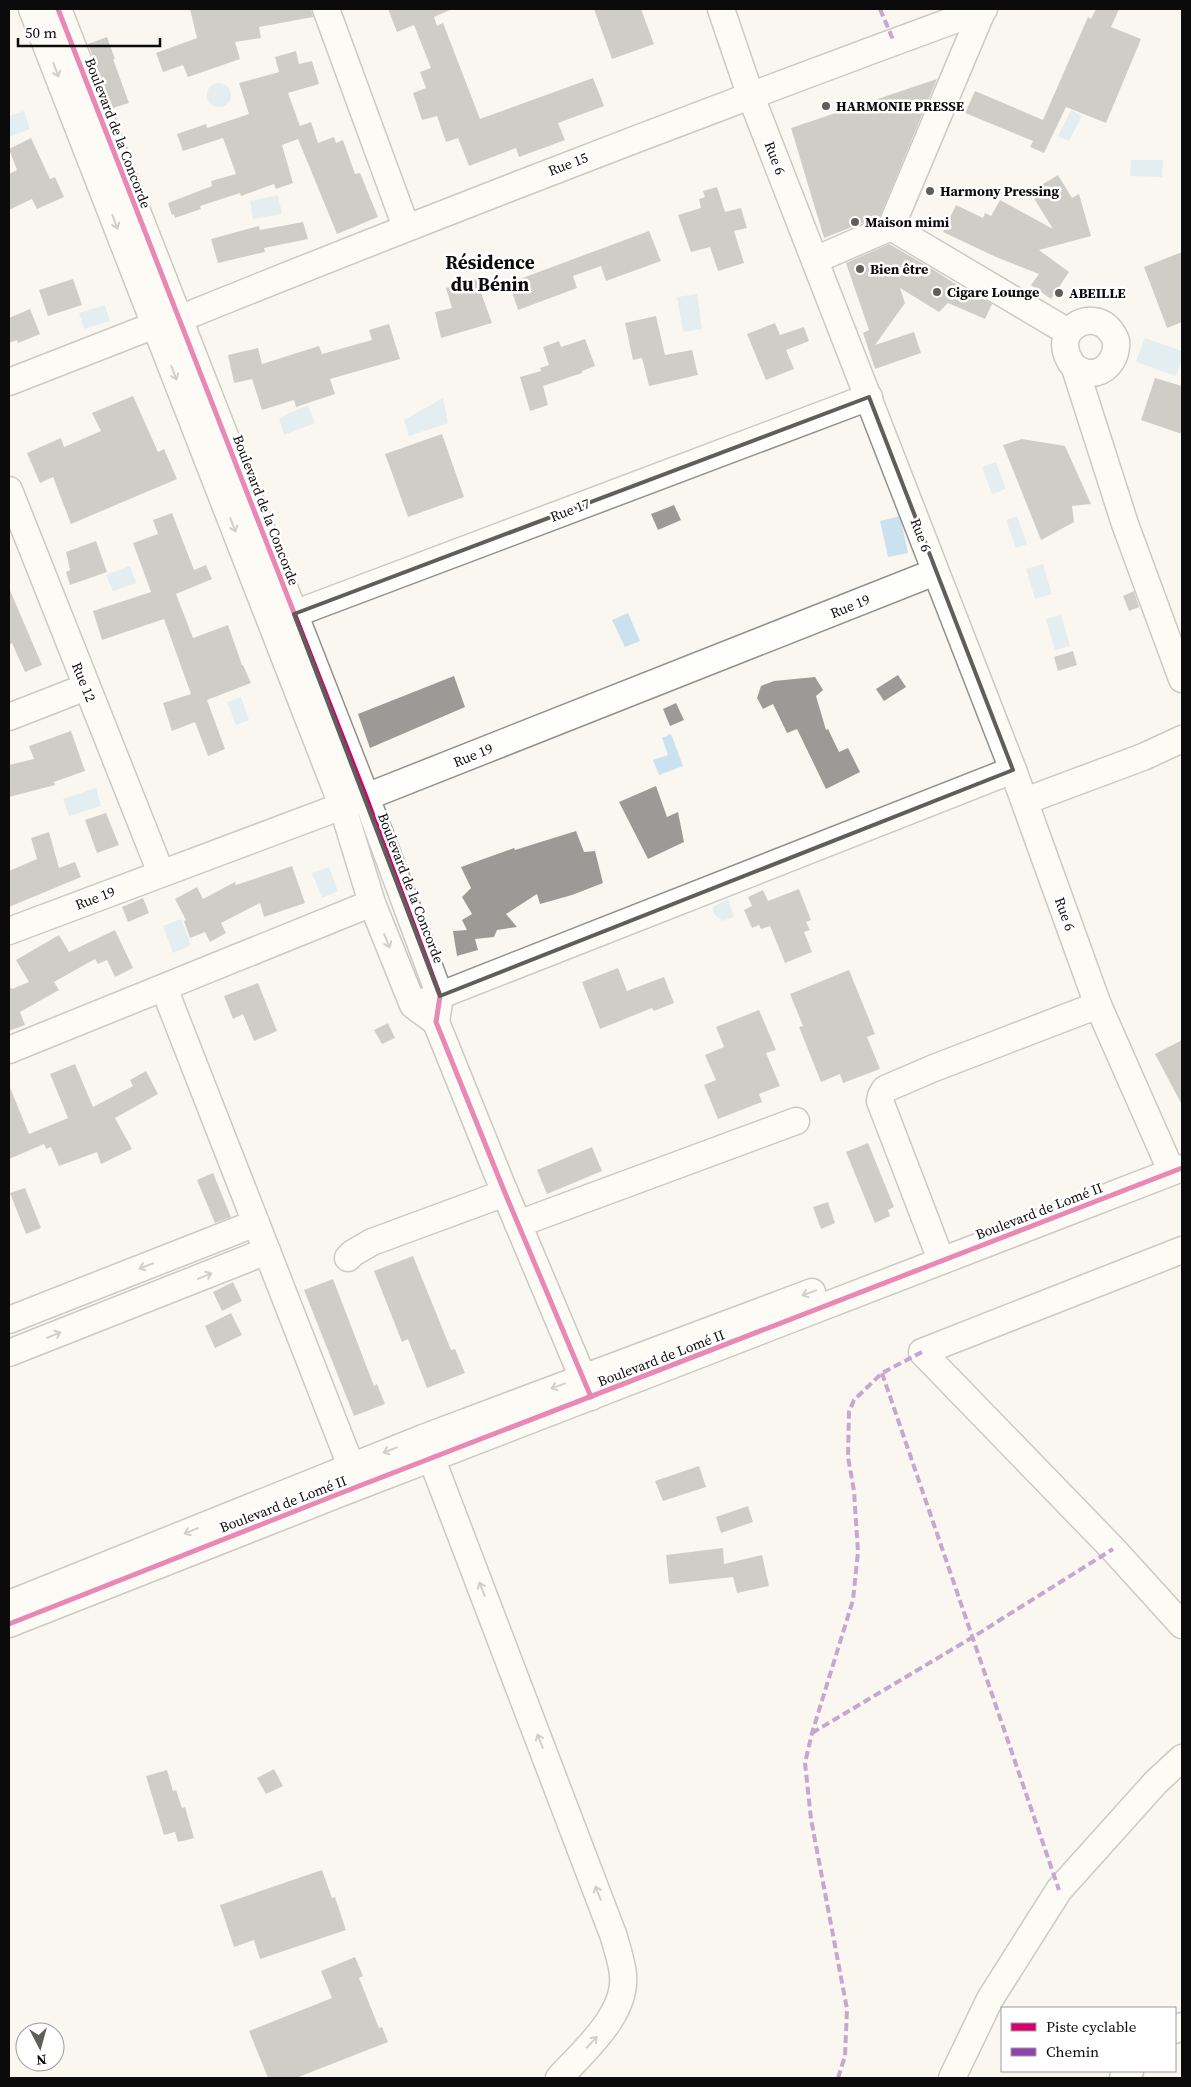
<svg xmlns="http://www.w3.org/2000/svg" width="1191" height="2087" viewBox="0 0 1191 2087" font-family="'Source Serif 4',serif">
<rect width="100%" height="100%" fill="#f9f7f0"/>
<g fill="#cae2ef">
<circle cx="219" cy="95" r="12"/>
<polygon points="1071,110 1082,116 1069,141 1058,136"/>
<polygon points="24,111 30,129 9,137 9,116"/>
<polygon points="1131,160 1163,160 1162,177 1130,176"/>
<polygon points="278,195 282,214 253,219 250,201"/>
<polygon points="697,294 702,329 683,332 677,297"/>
<polygon points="105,305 110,321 84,329 79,313"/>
<polygon points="1145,338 1182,351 1182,360 1176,376 1136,362"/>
<polygon points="443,398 448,423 409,436 404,420"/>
<polygon points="308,405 315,423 284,435 279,418"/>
<polygon points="996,462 1006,489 992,494 982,467"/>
<polygon points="900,516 908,553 888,557 880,521"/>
<polygon points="1017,516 1027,544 1016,548 1006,520"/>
<polygon points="1043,564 1052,594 1035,599 1026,569"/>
<polygon points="130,566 136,583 113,591 106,575"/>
<polygon points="628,613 640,641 625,647 612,620"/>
<polygon points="1061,615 1070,646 1055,650 1046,619"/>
<polygon points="241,697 249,720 236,725 227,702"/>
<polygon points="671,734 683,766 659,775 653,760 668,755 662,738"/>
<polygon points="96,788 101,806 69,816 63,799"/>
<polygon points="329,867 338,891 322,898 312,873"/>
<polygon points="728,899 734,917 722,921 714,914 713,907"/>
<polygon points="181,919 191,945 173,953 163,926"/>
</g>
<g fill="#9c9a96">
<polygon points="190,9 311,9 313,17 259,27 261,38 235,42 240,59 188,77 183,65 163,72 156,53 197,38"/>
<polygon points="388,9 452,9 434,17 437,26 443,23 480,119 593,78 604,106 558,123 565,140 519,157 516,148 469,166 458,138 446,142 437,116 422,120 413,93 426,88 420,72 431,68 414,25 397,32"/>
<polygon points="594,9 641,9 654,44 612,59"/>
<polygon points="1096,9 1119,9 1111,27 1141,39 1106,123 1066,107 1044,153 1030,147 1033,141 965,113 975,91 1043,120 1088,17 1091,19"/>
<polygon points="107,37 115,59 113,59 129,103 113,108 88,44"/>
<polygon points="296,51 299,64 312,61 319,84 288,93 300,126 311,122 318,143 334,137 336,143 343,140 355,174 360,173 378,217 337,234 298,139 282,145 293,183 276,189 274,184 241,196 240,193 200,206 201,209 175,218 174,214 172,215 168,203 212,186 211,181 236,174 223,138 183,151 177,134 206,124 207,128 249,114 239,83 279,72 275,57"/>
<polygon points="937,79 880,216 824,238 791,128"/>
<polygon points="31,138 50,179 55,177 64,197 37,209 32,199 9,210 9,174 17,170 9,149"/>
<polygon points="1058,175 1072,198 1079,194 1091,236 1039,250 1069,272 1051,299 1031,285 1039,274 996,257 943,232 956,205 983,218 985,213 991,216 1000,200 1053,229 1030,192"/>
<polygon points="717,187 725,212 741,208 747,228 734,231 744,263 718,271 710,247 691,252 678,215 701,208 699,199 705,197 703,191"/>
<polygon points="303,222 308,239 264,248 265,252 218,263 211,239 259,226 260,230"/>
<polygon points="649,231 661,261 606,281 601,266 573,276 577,288 518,310 509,283"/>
<polygon points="889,244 929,267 979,299 980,297 992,304 985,319 948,303 939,312 900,288 905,303 875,345 914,332 921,353 875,369 863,333 869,330 846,263"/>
<polygon points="1182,252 1182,322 1167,328 1144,267"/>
<polygon points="73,279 82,305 48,316 39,290"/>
<polygon points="476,279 492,323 441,338 435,312 452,308 446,288"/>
<polygon points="30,309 40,334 18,343 17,340 9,343 9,318"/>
<polygon points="656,316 665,355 692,350 698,375 649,386 642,358 633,360 625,323"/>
<polygon points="775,323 780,335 804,327 809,341 786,350 794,369 766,380 747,334"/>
<polygon points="389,324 400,359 330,379 335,394 296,407 294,400 262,410 252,379 234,383 228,355 258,348 262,364 319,346 322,354 372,340 369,330"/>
<polygon points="585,339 595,366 582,371 582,373 543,386 548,405 530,411 520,377 541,371 540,368 549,365 543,347 559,341 561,347"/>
<polygon points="1155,378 1182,386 1182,434 1141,420"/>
<polygon points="133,396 158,452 164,449 177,479 71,524 53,477 40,483 27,453 61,438 64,447 101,431 92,413"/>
<polygon points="442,434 464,497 408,517 385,454"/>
<polygon points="1022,439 1065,446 1091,504 1072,506 1074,522 1041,540 1003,445"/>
<polygon points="674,505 681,520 658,530 651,514"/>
<polygon points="172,513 194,570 206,565 212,579 176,594 193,638 228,625 242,665 243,665 251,683 207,700 225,749 208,756 195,722 172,731 163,703 191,694 164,619 102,640 93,611 151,592 133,543 158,534 153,520"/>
<polygon points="96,541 107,572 70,585 66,572 70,570 66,552"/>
<polygon points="9,588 42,665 25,672 12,643 9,645"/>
<polygon points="1134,591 1139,607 1129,611 1123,596"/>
<polygon points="1073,651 1077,665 1058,671 1054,657"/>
<polygon points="898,675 906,687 884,701 876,689"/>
<polygon points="454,676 465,707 370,748 358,714"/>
<polygon points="815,677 823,690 816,696 826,730 828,729 839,752 848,748 860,772 826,789 797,729 787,733 773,704 763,709 757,698 761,686 774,681"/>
<polygon points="676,703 684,720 670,726 663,709"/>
<polygon points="71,731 85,771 54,782 55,785 9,797 9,765 34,759 29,746"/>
<polygon points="656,786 667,817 678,812 684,842 648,859 619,802"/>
<polygon points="106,813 119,845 97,853 85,820"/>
<polygon points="576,831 584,852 595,851 603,883 572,895 540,904 537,894 506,914 517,927 497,930 494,937 475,939 478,950 457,956 453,931 467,930 462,920 472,914 462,897 471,888 461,867 514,848 515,850"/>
<polygon points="49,832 59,868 75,862 81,877 9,907 9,871 37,859 31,838"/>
<polygon points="292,866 305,903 264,917 260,903 221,923 226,933 210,942 205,932 190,938 184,921 186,920 175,899 197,887 203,899 235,882 236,885"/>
<polygon points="799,889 811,920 806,922 810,930 804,932 812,952 785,963 770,926 761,929 759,925 752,928 744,910 752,906 748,897 763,890 768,901"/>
<polygon points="143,898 149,913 128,922 122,907"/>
<polygon points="115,930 133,968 115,977 107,960 98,964 95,959 54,982 59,990 20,1012 25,1025 9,1031 9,986 12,989 29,982 16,960 59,935 69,952"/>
<polygon points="618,968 627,991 664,977 674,1003 654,1011 652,1008 600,1029 582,982"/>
<polygon points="849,970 875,1034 867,1037 880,1069 843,1083 840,1074 821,1082 799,1027 803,1026 790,994"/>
<polygon points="258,983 277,1031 254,1041 243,1014 233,1019 224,996"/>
<polygon points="759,1010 776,1050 766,1053 780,1086 759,1094 762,1102 718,1119 704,1085 716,1080 705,1055 724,1047 716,1027"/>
<polygon points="388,1023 395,1038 382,1044 374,1030"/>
<polygon points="1182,1040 1182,1105 1155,1054"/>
<polygon points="75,1064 93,1107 133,1086 130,1080 146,1071 158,1094 115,1118 132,1149 101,1164 97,1152 59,1166 51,1147 46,1149 44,1144 9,1159 9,1085 29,1134 68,1118 50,1074"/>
<polygon points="868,1143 894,1207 888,1210 890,1216 875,1223 846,1152"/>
<polygon points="592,1147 602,1171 547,1194 537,1170"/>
<polygon points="213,1173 231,1217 215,1223 197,1180"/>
<polygon points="25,1188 41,1228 26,1234 10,1193"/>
<polygon points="828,1202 835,1223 821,1229 813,1207"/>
<polygon points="413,1256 451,1350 455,1349 465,1373 427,1388 408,1339 402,1342 374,1271"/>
<polygon points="333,1279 374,1386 377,1384 385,1404 354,1416 304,1290"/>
<polygon points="233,1282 242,1301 222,1311 213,1292"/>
<polygon points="231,1313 242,1335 215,1348 205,1326"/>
<polygon points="699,1466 706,1487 663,1501 655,1481"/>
<polygon points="748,1506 753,1522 721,1533 716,1517"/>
<polygon points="723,1548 724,1564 762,1555 769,1586 737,1593 733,1577 669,1584 666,1555"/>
<polygon points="274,1769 283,1786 266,1794 257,1778"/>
<polygon points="167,1770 173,1791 176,1790 182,1808 185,1807 194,1838 178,1842 175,1832 164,1835 146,1776"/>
<polygon points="322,1870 332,1898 335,1897 346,1930 260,1959 254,1940 234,1947 220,1905"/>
<polygon points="355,1957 363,1976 359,1978 379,2028 382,2027 388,2042 296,2078 268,2078 249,2031 332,1998 321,1971"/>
</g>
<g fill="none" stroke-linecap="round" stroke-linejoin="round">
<defs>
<g id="minor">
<polyline points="32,9 342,805 372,903 413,1005 436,1022"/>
<polyline points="58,9 366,797 440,996 436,1022 505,1193 591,1397"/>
<polyline points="326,9 406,227"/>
<polyline points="721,9 750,94 1013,770 1098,1005 1166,1159"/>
<polyline points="891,227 1068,332"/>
<polyline points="815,260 891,227 983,9"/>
<path d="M1075,368C1079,370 1085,373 1089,373C1105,374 1115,360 1116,347C1117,340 1115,338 1112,333C1094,304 1044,331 1075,368L1125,524L1182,679"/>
<path d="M9,382L155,325L179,319C446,211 714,108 984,9"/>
<polyline points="9,490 161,873"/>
<polyline points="277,618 294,614 869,397"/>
<polyline points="9,717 86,687"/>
<polyline points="1025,801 1143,757 1182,739"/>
<polyline points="9,931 366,797 935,572"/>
<polyline points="164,988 351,1466"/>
<polyline points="423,1002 1013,770"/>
<polyline points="9,1050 372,903"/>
<polyline points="518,1224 796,1121"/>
<polyline points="1182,1250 922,1352 1113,1549 1182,1625"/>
<polyline points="348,1258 353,1253 372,1242 505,1193"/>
<polyline points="941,1260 880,1101 881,1096 885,1089 934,1068 1098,1005"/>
<polyline points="9,1320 256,1223"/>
<polyline points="9,1353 267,1251"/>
<path d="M426,1444L614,1937C617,1949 622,1962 623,1975C627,2014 583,2052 559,2078"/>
<polyline points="9,1604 423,1438 812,1292"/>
<polyline points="9,1624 341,1493 1182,1168"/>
<polyline points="1175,2030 1182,2026"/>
<polyline points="952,2078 990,1999 1059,1890 1156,1782 1182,1758"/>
<polyline points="1123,2078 1130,2071"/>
</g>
</defs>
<use href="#minor" stroke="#92918e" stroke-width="29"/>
<use href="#minor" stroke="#fefefd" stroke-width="26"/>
<g stroke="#8e44ad" stroke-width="4" stroke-dasharray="8 4" stroke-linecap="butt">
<polyline points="880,9 894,42"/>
<polyline points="882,1373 1059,1890"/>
<polyline points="812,1733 973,1637 1113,1549"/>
<polyline points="838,2078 845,2056 847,2009 811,1819 805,1763 812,1733 853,1600 858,1552 854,1491 848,1457 849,1412 854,1400 882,1373 922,1352"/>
</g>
<defs>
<g id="cycleway">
<polyline points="58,9 366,797 440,996 436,1022 505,1193 591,1397"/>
<polyline points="9,1624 341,1493 1182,1168"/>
</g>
</defs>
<use href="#cycleway" stroke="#fff" stroke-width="8"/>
<use href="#cycleway" stroke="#d6006c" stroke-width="5"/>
</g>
<defs><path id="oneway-shaft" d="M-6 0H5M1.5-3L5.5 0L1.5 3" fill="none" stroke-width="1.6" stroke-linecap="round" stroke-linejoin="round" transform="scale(1.25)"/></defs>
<g stroke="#9d9d9c">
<use href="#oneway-shaft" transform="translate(56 70) rotate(69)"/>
<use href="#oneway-shaft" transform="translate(115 222) rotate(69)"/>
<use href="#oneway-shaft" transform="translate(174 373) rotate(69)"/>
<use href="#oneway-shaft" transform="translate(233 525) rotate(69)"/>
<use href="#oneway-shaft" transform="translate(387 941) rotate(68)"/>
<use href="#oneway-shaft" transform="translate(146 1266) rotate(159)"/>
<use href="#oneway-shaft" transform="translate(205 1276) rotate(-22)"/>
<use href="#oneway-shaft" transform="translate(809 1293) rotate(160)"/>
<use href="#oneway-shaft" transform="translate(54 1335) rotate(-22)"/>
<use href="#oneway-shaft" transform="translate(558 1386) rotate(160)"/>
<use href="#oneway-shaft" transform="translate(390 1450) rotate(159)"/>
<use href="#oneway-shaft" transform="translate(191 1531) rotate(158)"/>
<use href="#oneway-shaft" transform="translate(482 1589) rotate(-111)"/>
<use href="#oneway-shaft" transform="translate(540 1741) rotate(-111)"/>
<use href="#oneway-shaft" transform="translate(598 1893) rotate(-111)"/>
<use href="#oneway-shaft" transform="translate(592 2042) rotate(-47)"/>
</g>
<path d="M0 0H1191V2087H0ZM869,397L1013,770L440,996L294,614Z" fill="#f9f7f0" fill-opacity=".55" fill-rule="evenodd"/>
<path fill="none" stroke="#5e5e5b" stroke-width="4" stroke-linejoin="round" d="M869,397L1013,770L440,996L294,614Z"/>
<g fill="#5e5e5b" stroke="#fff" stroke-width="2">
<circle cx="826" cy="106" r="5"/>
<circle cx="930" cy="191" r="5"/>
<circle cx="855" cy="222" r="5"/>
<circle cx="860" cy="269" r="5"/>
<circle cx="937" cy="292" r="5"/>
<circle cx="1059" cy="293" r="5"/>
</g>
<g text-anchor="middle" stroke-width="5" stroke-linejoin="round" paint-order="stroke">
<g font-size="14" font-weight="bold" fill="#0b0b0b" stroke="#fff" text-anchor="start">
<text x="836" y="111">HARMONIE PRESSE</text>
<text x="940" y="196">Harmony Pressing</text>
<text x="865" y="227">Maison mimi</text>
<text x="870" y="274">Bien être</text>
<text x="947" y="297">Cigare Lounge</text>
<text x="1069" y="298">ABEILLE</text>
</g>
<g font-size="14" fill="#0b0b0b" stroke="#fff">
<text transform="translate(118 133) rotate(69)" y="5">Boulevard de la Concorde</text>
<text transform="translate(775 158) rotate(69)" y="5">Rue 6</text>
<text transform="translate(568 164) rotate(-21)" y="5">Rue 15</text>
<text transform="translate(266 510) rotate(69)" y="5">Boulevard de la Concorde</text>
<text transform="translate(570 510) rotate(-21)" y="5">Rue 17</text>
<text transform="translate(921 535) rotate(69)" y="5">Rue 6</text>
<text transform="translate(850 606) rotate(-22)" y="5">Rue 19</text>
<text transform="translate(84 682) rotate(68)" y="5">Rue 12</text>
<text transform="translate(473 755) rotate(-22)" y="5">Rue 19</text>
<text transform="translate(411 888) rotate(69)" y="5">Boulevard de la Concorde</text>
<text transform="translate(95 898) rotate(-21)" y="5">Rue 19</text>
<text transform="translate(1065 914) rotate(70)" y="5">Rue 6</text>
<text transform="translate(1039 1211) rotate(-21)" y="5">Boulevard de Lomé II</text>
<text transform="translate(661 1358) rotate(-21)" y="5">Boulevard de Lomé II</text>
<text transform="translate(283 1504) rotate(-21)" y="5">Boulevard de Lomé II</text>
</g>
<g font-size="19" font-weight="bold" fill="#0b0b0b" stroke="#fff">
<text x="490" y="269">Résidence<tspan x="490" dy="22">du Bénin</tspan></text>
</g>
</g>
<rect width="1191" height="2087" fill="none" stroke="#0b0b0b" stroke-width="20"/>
<rect x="1001" y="2007" width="175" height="65" fill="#ffffff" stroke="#9d9d9d"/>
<rect x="1011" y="2023" width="25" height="8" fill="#d6006c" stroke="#9d9d9d"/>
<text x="1046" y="2032" font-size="15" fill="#0b0b0b">Piste cyclable</text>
<rect x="1011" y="2048" width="25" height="8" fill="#8e44ad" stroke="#9d9d9d"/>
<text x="1046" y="2057" font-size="15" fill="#0b0b0b">Chemin</text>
<g transform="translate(40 2047) rotate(174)"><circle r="24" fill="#ffffff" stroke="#9d9d9d"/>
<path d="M0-4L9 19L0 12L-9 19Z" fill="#5e5e5b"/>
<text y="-8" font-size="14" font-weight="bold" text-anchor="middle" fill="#0b0b0b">N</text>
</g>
<path d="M18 38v8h142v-8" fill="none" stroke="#0b0b0b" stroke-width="2.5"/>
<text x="25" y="38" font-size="15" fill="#0b0b0b" stroke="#ffffff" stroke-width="4" paint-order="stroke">50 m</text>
</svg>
